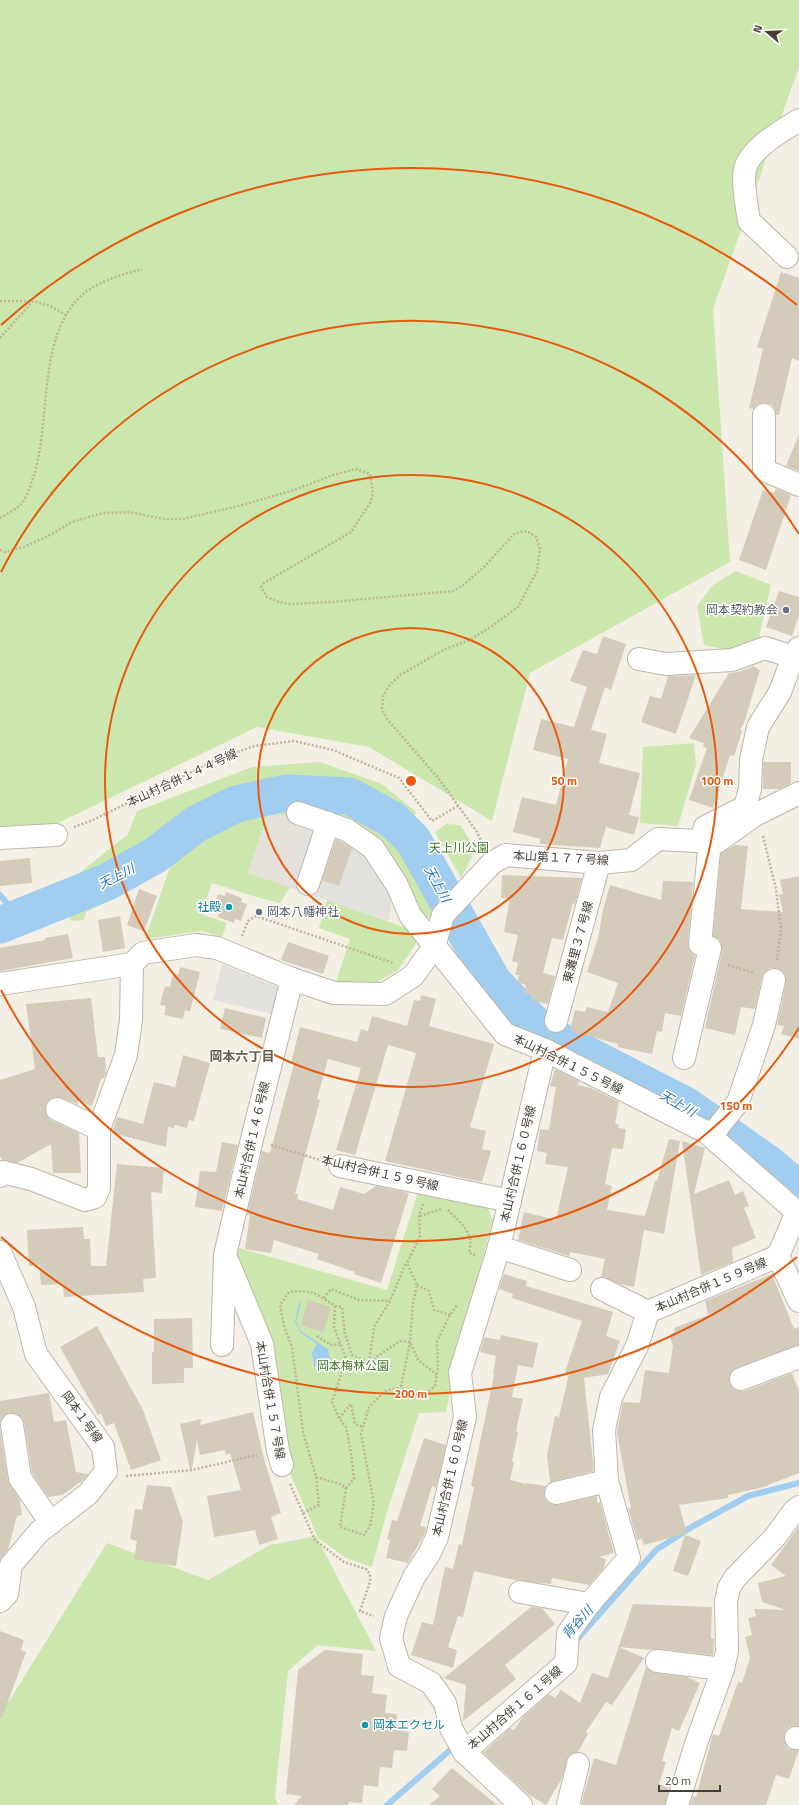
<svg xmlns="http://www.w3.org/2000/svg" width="799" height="1805" viewBox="0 0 799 1805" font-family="'Titillium Web','Noto Sans JP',sans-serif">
<rect width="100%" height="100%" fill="#f3efe5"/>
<polygon fill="#e5e0da" points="269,810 306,823 285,886 248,873"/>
<g fill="#cbe7ad">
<polygon points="0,0 799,0 799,67 713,309 730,562 530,673 492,821 369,747 257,727 54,825 0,830"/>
<polygon points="736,571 771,585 758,641 728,650 704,645 697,606 713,585"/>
<polygon points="694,743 696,765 678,826 640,823 643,747"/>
<polygon points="320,762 382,784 416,812 414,818 362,791 325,779 310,787 324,801 372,823 414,858 438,897 433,919 415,914 357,841 269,810 248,873 290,887 280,903 263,899 212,883 201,914 227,923 222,937 202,931 145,939 170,867 117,885 107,902 86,912 84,920 71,921 61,888 128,834 137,811 252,767"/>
<polygon points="446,824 460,825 476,849 461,878 435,832"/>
<polygon points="327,900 413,930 416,935 417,942 398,970 377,982 336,982 350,939 319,928"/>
<polygon points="419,1189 487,1206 493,1221 465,1321 446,1412 419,1413 386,1515 372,1567 346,1558 318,1538 286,1464 234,1263 236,1247 387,1290"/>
<polygon points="316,1536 376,1651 318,1645 288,1671 275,1796 278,1805 0,1805 0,1711 3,1711 107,1543 208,1580 270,1545"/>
</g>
<g fill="#e3e1dd">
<polygon points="306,823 357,841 392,894 389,921 285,886"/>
<polygon points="222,964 278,987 272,1014 213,1000"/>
</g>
<polygon fill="#a0cdf0" points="299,1303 301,1303 296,1322 302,1332 328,1349 330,1363 322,1368 314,1366 312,1353 317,1344 301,1333 295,1322"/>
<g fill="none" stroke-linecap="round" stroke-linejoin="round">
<g stroke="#a0cdf0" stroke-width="6">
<polyline points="0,895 19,917"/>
<polyline points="573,1644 656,1550 690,1528 748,1496 799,1483"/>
<polyline points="387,1805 456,1745"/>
</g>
<polyline stroke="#a0cdf0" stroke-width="37" points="0,925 107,882 154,856 196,824 236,804 286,793 349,796 393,820 413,840 494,983 541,1031 687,1106 770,1165 799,1190"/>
</g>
<g fill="#d4cbba">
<polygon points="781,272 799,278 799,361 792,358 779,415 776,415 775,409 771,404 764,403 758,404 753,409 749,408 763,349 757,347"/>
<polygon points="799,434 799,471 786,466"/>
<polygon points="776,489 791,495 766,570 739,560 763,490 774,493"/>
<polygon points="779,591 799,597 799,615 792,636 766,627"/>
<polygon points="603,636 626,644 611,690 605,687 591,730 607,734 599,763 640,773 629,815 639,817 634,835 606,827 600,848 539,844 541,839 513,832 522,797 556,805 568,759 533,750 541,719 574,727 587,687 570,681 583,650 597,654"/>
<polygon points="753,666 760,670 744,723 740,730 742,731 734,756 730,755 713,808 689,800 707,748 703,747 704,743 689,738 729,673 739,672"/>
<polygon points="696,675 676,734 641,722 650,696 661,699 668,676"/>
<polygon points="763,762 791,762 791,783 780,789 763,789"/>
<polygon points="336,839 352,848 339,886 322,880"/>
<polygon points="735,845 748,846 741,909 783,912 779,895 783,894 780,880 799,876 799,1039 781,1034 784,1026 777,1025 786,982 786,976 783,971 776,968 770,968 765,972 762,977 755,1009 741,1007 735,1035 705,1028 722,951 720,940 713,936 721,853"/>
<polygon points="30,858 32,883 0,886 0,861"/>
<polygon points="502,875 582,878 575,904 573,903 563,940 552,938 543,973 555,976 548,1004 531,1000 533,995 524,993 526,985 517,982 519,975 515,975 518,963 512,961 518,935 504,932 510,898 501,898"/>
<polygon points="663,881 693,882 688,943 690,951 695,956 681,1016 665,1013 662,1032 657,1031 652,1054 617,1047 618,1044 570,1031 575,1010 585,1012 587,1007 608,1012 618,983 587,972 598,938 603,910 610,885 661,900"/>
<polygon points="139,889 157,896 144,931 127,925"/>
<polygon points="226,892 242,898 241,902 247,904 241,921 235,919 234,923 218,917 219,913 212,911 218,894 225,896"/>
<polygon points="120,916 125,948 103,952 98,920"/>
<polygon points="68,934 73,958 0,971 0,948 45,940 45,938"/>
<polygon points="288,942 329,956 323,974 281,960"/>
<polygon points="180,967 200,972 190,1012 185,1010 183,1019 164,1015 166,1006 160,1005 165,986 170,987 173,974 178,975"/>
<polygon points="421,995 436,999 429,1026 494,1044 470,1127 486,1131 482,1149 491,1151 482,1182 385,1161 416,1053 388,1045 355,1155 336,1150 361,1068 328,1059 317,1099 320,1100 295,1194 298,1194 297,1199 333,1210 340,1187 364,1194 376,1186 409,1193 381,1283 354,1274 355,1272 317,1259 319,1254 274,1240 271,1253 245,1249 250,1215 247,1215 262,1151 270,1153 294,1064 291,1063 300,1027 357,1042 361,1029 368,1031 372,1016 407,1026 414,1000 420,1001"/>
<polygon points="91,998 98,1057 105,1057 106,1074 104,1078 101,1079 92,1106 78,1101 78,1105 62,1098 56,1097 50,1099 46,1104 45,1110 47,1116 51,1120 79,1133 81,1173 53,1173 51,1144 17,1163 2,1160 0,1156 0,1080 35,1069 26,1004"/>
<polygon points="225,1008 266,1018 262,1038 220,1029"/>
<polygon points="183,1055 210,1063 194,1121 189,1120 187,1128 175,1125 174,1128 168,1127 166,1147 112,1133 117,1117 143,1124 154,1082 175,1087"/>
<polygon points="555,1069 579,1081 578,1085 591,1088 619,1102 615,1124 619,1125 618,1128 626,1129 623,1149 612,1148 605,1184 612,1186 607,1210 645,1216 655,1181 657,1181 669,1139 680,1141 664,1234 644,1230 634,1287 620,1284 601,1277 605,1259 570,1252 569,1256 518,1240 524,1212 556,1220 568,1167 545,1164 547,1153 537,1151 540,1129 549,1130 556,1087 550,1086"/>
<polygon points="682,1141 705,1148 694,1194 729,1180 735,1195 743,1191 749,1206 744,1208 756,1238 732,1248 733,1262 701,1275"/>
<polygon points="222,1142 238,1145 222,1211 195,1207 200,1171 216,1172"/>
<polygon points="117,1164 164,1168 162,1193 151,1192 156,1278 143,1279 144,1292 64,1297 63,1284 41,1285 39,1265 29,1266 27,1230 83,1227 84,1239 90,1239 91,1266 106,1266"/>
<polygon points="504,1274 527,1281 526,1286 613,1312 606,1336 620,1341 608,1374 584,1378 594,1471 550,1482 547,1455 555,1416 559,1417 569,1374 565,1372 582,1321 512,1298 513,1294 499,1289"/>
<polygon points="772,1274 794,1329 799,1327 799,1345 736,1368 732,1371 729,1377 729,1383 733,1389 739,1391 745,1391 792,1373 799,1391 799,1473 768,1485 768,1486 728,1495 728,1498 679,1505 687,1533 644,1545 642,1539 637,1540 628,1508 631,1509 617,1432 623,1402 640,1403 645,1370 669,1373 673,1346 669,1335 675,1332 674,1328 708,1315 705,1301"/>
<polygon points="308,1300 331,1307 323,1332 301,1325"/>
<polygon points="192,1318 193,1368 184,1368 184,1383 152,1384 152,1352 154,1352 154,1319"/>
<polygon points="97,1326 143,1410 161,1460 131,1470 114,1423 106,1426 101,1413 98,1415 60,1347"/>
<polygon points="501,1335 538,1343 533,1368 518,1365 512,1397 523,1399 516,1431 518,1432 512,1462 514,1462 510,1480 526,1484 526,1483 546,1486 544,1490 544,1496 547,1502 553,1505 559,1505 597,1496 597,1503 600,1502 614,1553 599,1557 606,1559 604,1568 589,1585 552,1578 551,1584 515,1580 474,1571 463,1617 458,1616 448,1647 457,1650 453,1668 411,1655 422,1622 433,1625 445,1567 453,1569 459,1544 462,1545 474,1487 471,1486 494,1375 493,1374 496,1356 480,1352 484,1337 500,1340"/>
<polygon points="49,1393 54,1422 66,1420 76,1472 88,1474 82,1481 62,1495 48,1497 32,1473 24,1423 22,1418 17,1414 10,1413 4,1416 0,1423 0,1401"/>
<polygon points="253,1412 264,1459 281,1513 271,1517 278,1539 259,1545 255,1530 214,1537 207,1496 241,1490 230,1453 226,1455 225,1450 200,1455 197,1440 191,1474 180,1424 201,1419 200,1425"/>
<polygon points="0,1429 8,1480 21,1502 20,1502 22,1515 17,1516 8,1549 0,1560"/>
<polygon points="424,1438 446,1445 436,1488 432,1486 420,1526 426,1527 425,1533 408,1563 386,1558 390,1540 387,1539 392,1520 397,1521"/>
<polygon points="147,1485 171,1487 183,1522 176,1566 134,1559 137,1541 130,1539 135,1509 142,1510"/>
<polygon points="799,1526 799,1726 789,1727 785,1732 784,1738 785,1744 789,1749 799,1750 789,1779 776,1775 766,1805 690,1805 693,1796 696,1797 713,1734 719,1736 738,1682 742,1683 750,1658 745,1637 752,1635 748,1618 756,1616 754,1609 786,1610 762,1602 758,1583 786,1576 771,1565"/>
<polygon points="685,1535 701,1541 688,1576 673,1571"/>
<polygon points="633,1604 712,1607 711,1638 714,1639 713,1655 658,1649 651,1650 652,1648 650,1650 619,1647 644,1658 612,1705 606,1702 586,1732 588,1734 578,1752 569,1756 561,1780 546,1805 528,1794 483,1753 510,1728 514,1730 522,1718 549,1694 555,1698 561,1690 580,1703 592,1673 608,1678"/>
<polygon points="531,1607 542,1608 555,1624 505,1665 516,1679 463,1721 466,1685 444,1678"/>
<polygon points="0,1631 24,1640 21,1650 26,1652 2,1718 0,1718"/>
<polygon points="325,1650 363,1654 361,1675 374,1676 372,1693 387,1695 385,1713 397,1714 396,1730 409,1732 407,1751 394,1750 392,1768 380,1767 378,1787 364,1785 362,1803 349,1802 348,1805 294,1805 302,1796 286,1794 298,1670"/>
<polygon points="646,1667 650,1671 655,1673 687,1677 700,1683 679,1731 672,1728 662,1761 666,1762 659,1784 669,1788 665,1805 581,1805 594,1758 616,1765"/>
<polygon points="452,1768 497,1805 429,1805 440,1796 432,1789"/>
</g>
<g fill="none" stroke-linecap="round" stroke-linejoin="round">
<defs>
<g id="minor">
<path d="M787,257L749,221C747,207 742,182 745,169C750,148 782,131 799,120"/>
<polyline points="764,415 764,470 799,485"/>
<polyline points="639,659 666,664 732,660 765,648 793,657"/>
<polyline points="298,813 347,830 373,848 397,885 410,915 505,1034 545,1050 706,1132 799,1214"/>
<polyline points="0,838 56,835"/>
<polyline points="700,841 705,827 745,807 750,789 751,760 758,727 780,692 793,657 799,648"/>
<polyline points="308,884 328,823"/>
<polyline points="132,964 143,953 196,945 217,948 292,979 334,993 385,994 413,976 434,947 443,915 492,863 506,855 599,863 631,860 658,839 717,842 755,815 799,793"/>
<polyline points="0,984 132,964"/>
<polyline points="556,1021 599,863"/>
<polyline points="684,1058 710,948 700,944 710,841"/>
<polyline points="57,1109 99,1129"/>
<polyline points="711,1136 738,1102 764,1025 774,980"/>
<polyline points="340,1166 510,1201"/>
<polyline points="0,1176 3,1172 31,1179 85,1200 95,1197 99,1188 99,1129 126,1055 131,1020 132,964"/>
<polyline points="797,1212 778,1256 799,1301"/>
<polyline points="499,1247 570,1270"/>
<polyline points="0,1252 24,1307 36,1354 103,1447 106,1471 88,1494 39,1532 11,1565 7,1594 0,1601"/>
<polyline points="228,1262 262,1344 278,1451 282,1465"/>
<polyline points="602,1289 648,1312"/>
<polyline points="648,1312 778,1256"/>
<polyline points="222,1345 225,1255 252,1139 292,979"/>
<polyline points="741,1379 799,1357"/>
<polyline points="12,1425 20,1478 51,1523"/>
<polyline points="556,1493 607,1481"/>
<polyline points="520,1592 589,1604"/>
<polyline points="657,1661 723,1669"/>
<polyline points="796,1738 799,1738"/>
<polyline points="464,1752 566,1663 568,1633 589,1604 629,1558 607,1481 604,1430 611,1397 637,1346 648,1312"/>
<polyline points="521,1805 464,1752 451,1728 445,1703 431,1683 399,1666 391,1638 396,1616 414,1577 429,1554 437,1537 465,1417 460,1373 499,1247 545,1050"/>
<polyline points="568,1805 578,1764"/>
<polyline points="677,1805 697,1741 723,1669 727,1651 726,1601 729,1588 735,1578 775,1537 794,1511 799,1507"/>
</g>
</defs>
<use href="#minor" stroke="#beb7a8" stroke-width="24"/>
<g stroke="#c0b399" stroke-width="2.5" stroke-dasharray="2 2" stroke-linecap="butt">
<polyline points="0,301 32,301"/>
<polyline points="0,338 33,301 50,306 66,315"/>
<path d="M0,518C7,514 15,510 20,505C27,498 30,487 33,478C52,421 36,339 81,296C96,282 123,274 142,269"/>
<polyline points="0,550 5,552 24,547 50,535 72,522 103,513 129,512 164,519 182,519 239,506 294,490 333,475 356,469 370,474 373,494 370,503 351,532 264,583 261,587 267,597 279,602 290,604 331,602 453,591 462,586 484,567 515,533 527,531 536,537 540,549 537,571 518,607 492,626 470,640 445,649 400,675 388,687 383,697 382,709 387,719 439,779 477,832 483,845"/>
<polyline points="74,827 93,820 216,760 254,746 294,741 333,750 399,778 432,821 458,806"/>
<polyline points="763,836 776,889 781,929 777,960"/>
<polyline points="242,936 248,921 256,916 393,963"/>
<polyline points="728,965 754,973"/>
<polyline points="271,1145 320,1160"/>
<polyline points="423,1204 419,1216 420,1236 407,1263 417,1285 413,1303 410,1342 401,1387 409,1396 424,1396 435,1386 438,1368 437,1341 450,1315 458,1304"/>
<polyline points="448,1210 464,1226 471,1240 469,1253 476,1255"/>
<polyline points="420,1216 442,1209"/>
<polyline points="417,1285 429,1291 434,1310 451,1315"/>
<polyline points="324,1298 331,1289 359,1300 390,1301"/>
<polyline points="335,1306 342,1307 345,1334 352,1355 369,1362 400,1341 410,1342 418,1360 437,1375"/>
<polyline points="317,1336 331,1345 340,1344"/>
<polyline points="369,1362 374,1327 390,1301 406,1263"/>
<polyline points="339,1418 351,1404 355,1424 363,1427"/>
<polyline points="126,1476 192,1470 257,1455"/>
<polyline points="316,1477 340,1484 346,1488 340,1527 364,1535 370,1526 374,1503 361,1434 369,1407 385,1391 401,1387"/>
<polyline points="290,1484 315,1540 344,1562 366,1569 370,1574 370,1582 360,1611 374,1616"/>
<path d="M303,1513L319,1505L316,1477L303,1432L292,1347L284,1326L280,1305L289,1292C311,1289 317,1294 335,1306L334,1327L346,1359L332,1402L339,1418L346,1427L351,1453L354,1479L346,1488"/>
</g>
<use href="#minor" stroke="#fff" stroke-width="22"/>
</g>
<g fill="none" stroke="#e8590c" stroke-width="2">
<circle cx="411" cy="781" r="153"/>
<circle cx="411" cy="781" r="306"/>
<path d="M799 1028A460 460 0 0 1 1 990M1 572A460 460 0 0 1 799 534"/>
<path d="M797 1257A613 613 0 0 1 1 1237M1 325A613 613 0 0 1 797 305"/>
</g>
<g fill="#6b7280" stroke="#fff" stroke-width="1.5">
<circle cx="786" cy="610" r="4"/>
<circle cx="259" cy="912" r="4"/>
</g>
<g fill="#0f9aa8" stroke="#fff" stroke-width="1.5">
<circle cx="229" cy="907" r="4"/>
<circle cx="365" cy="1725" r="4"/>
</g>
<g text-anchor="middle" stroke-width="3" stroke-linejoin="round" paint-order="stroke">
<g font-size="12" fill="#5b616d" stroke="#fff" text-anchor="end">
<text x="778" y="614">岡本契約教会</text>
<text x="267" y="916" text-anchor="start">岡本八幡神社</text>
</g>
<g font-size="12" fill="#453f35" stroke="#fff">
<text transform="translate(182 778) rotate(-25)" y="4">本山村合併１４４号線</text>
<text transform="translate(561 858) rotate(3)" y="4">本山第１７７号線</text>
<text transform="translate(578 942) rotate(-75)" y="4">東灘里３７号線</text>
<text transform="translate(568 1064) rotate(26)" y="4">本山村合併１５５号線</text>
<text transform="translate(252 1140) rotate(-77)" y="4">本山村合併１４６号線</text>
<text transform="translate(518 1164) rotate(-77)" y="4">本山村合併１６０号線</text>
<text transform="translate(380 1173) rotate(13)" y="4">本山村合併１５９号線</text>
<text transform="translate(711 1285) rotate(-23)" y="4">本山村合併１５９号線</text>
<text transform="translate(270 1400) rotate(80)" y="4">本山村合併１５７号線</text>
<text transform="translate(82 1417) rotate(54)" y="4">岡本１号線</text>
<text transform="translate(450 1478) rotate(-77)" y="4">本山村合併１６０号線</text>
<text transform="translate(515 1708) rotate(-41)" y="4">本山村合併１６１号線</text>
</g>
<g font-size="12" fill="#437728" stroke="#fff">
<text x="459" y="852">天上川公園</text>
<text x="353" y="1370">岡本梅林公園</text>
</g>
<g font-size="12" fill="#0d838f" stroke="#fff" text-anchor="end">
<text x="221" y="911">社殿</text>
<text x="373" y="1729" text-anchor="start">岡本エクセル</text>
</g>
<g font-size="13" font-style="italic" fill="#2d75b1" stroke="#fff">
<text transform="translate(116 876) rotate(-27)" y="5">天上川</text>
<text transform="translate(438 884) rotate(61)" y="5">天上川</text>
<text transform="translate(678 1103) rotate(30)" y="5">天上川</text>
<text transform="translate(577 1622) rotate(-48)" y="5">背谷川</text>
</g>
<g font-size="13" font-weight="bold" fill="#685e4c" stroke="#fff">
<text x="242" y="1061">岡本六丁目</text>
</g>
</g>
<circle cx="411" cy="781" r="6" fill="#e8590c" stroke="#fff" stroke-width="2"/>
<g font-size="12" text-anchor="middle" font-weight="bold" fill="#e8590c" stroke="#fff" stroke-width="3" stroke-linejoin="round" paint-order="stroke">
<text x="564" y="785">50 m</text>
<text x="717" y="785">100 m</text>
<text x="736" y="1110">150 m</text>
<text x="411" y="1398">200 m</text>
</g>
<g transform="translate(767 32) rotate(289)" stroke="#ffffff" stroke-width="3" paint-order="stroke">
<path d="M0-3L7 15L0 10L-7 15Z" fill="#453f35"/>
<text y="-6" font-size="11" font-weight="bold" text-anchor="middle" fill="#453f35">N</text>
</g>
<path d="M659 1785v6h61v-6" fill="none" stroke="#453f35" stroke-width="2"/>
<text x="665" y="1785" font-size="12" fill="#453f35" stroke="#ffffff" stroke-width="3" paint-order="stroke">20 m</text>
</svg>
